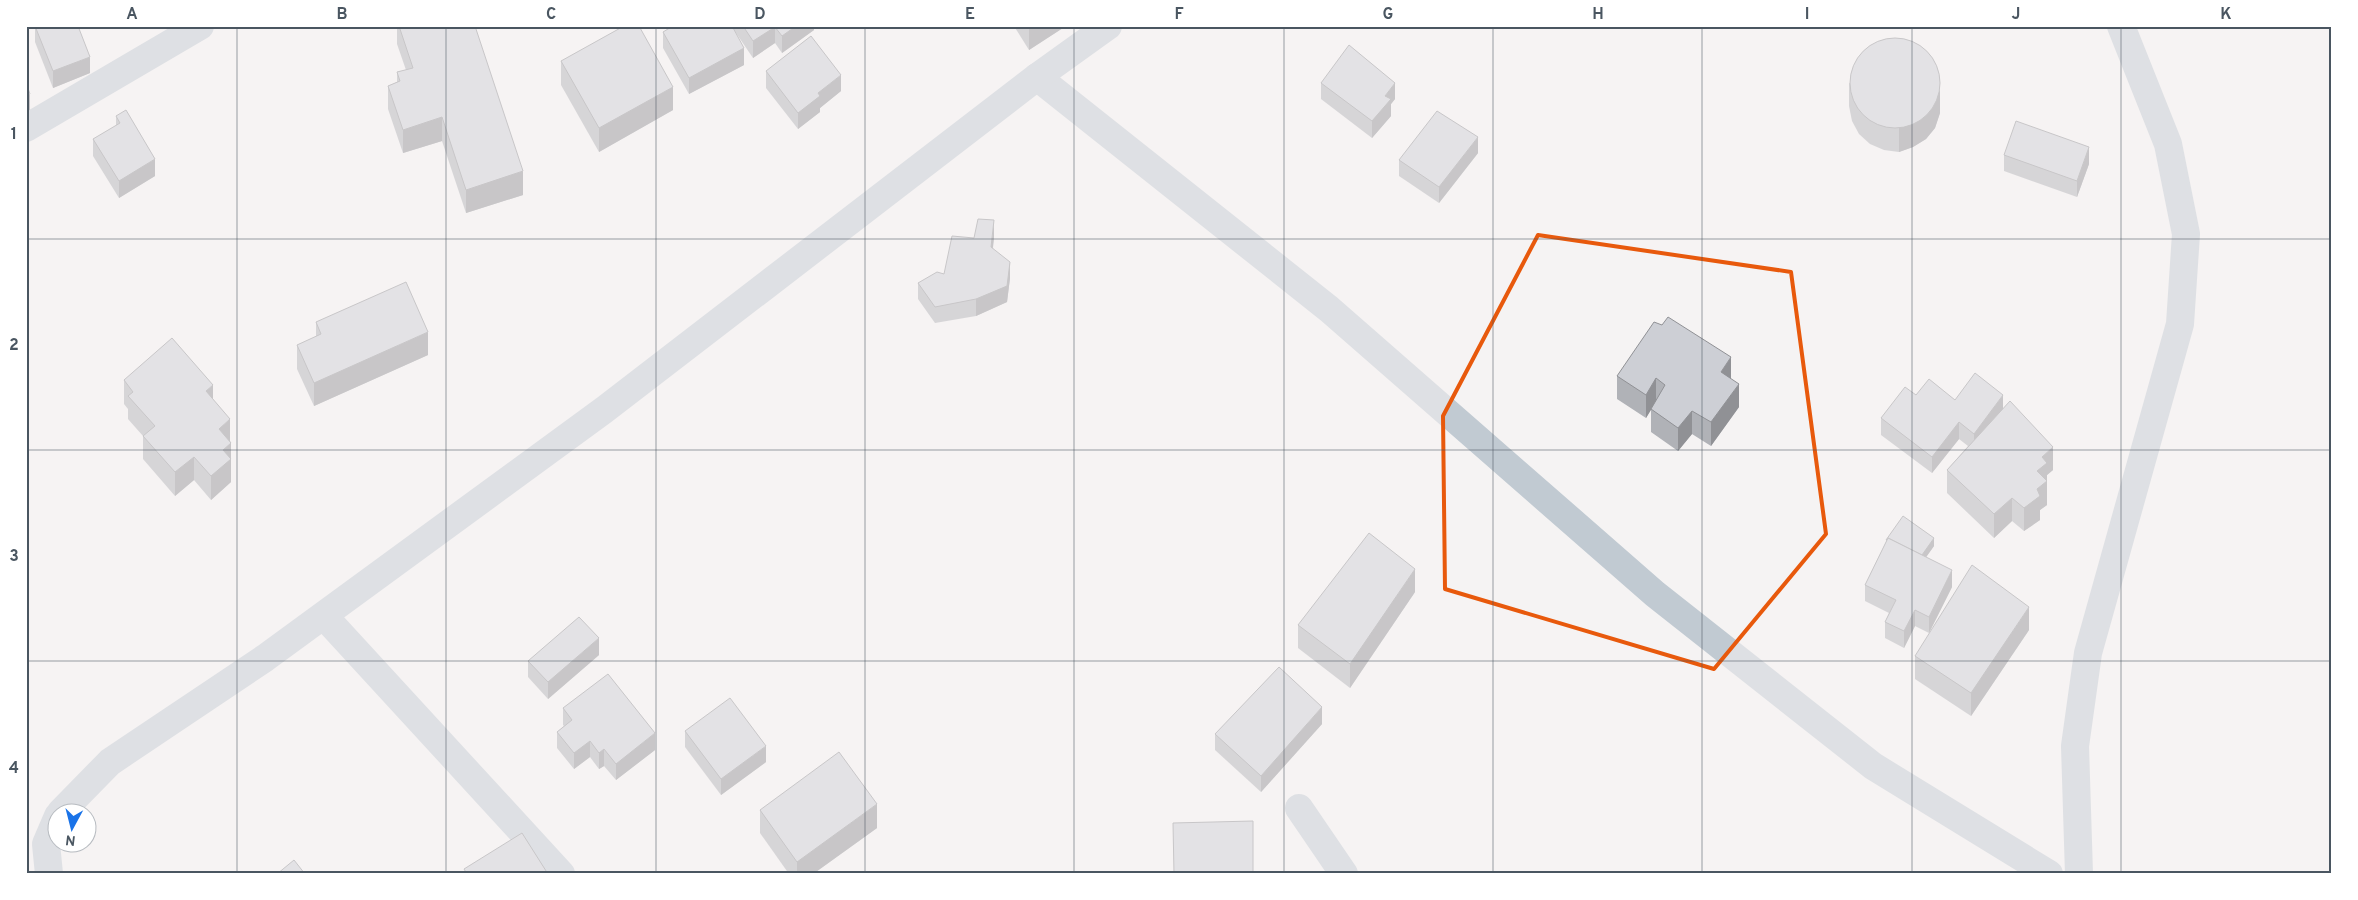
<svg xmlns="http://www.w3.org/2000/svg" width="2358" height="900" viewBox="0 0 2358 900" font-family="Overpass,sans-serif">
<rect width="100%" height="100%" fill="#f5f3f3"/>
<g fill="none" stroke-linecap="round" stroke-linejoin="round">
<g stroke="#c1cad2" stroke-width="28">
<polyline points="1037,77 1329,309 1655,594 1873,766 2049,874"/>
<polyline points="26,128 200,26"/>
<polyline points="324,616 561,874"/>
<polyline points="1299,808 1344,874"/>
<polyline points="61,812 110,762 265,658 604,410 1037,77 1108,26"/>
<polyline points="49,874 46,844 58,816"/>
</g>
<polyline stroke="#c1cad2" stroke-width="28" points="2079,874 2075,746 2088,653 2180,324 2186,234 2168,144 2121,26"/>
</g>
<g fill="#b0b2b7">
<polygon points="35,26 90,73 53,88 35,42"/>
<polygon points="397,26 475,26 523,195 466,213 442,141 403,153 388,109 388,86 397,82 397,72 406,70 397,44"/>
<polygon points="673,26 814,26 814,30 782,53 775,43 753,58 736,33 744,65 689,94 663,48 663,32"/>
<polygon points="1014,26 1066,26 1029,50"/>
<polygon points="561,61 673,110 599,152 561,85"/>
<polygon points="766,71 841,91 820,108 820,112 798,129 766,88"/>
<polygon points="1321,83 1395,99 1391,104 1391,116 1372,138 1321,99"/>
<polygon points="1849,83 1940,113 1935,128 1926,139 1913,147 1899,152 1884,150 1870,144 1859,134 1852,121 1849,106"/>
<polygon points="116,116 155,176 119,198 93,156 93,139 116,126"/>
<polygon points="1478,153 1439,203 1399,176 1399,160"/>
<polygon points="2004,155 2089,164 2077,197 2004,171"/>
<polygon points="994,237 993,248 1010,278 1007,302 976,316 935,323 918,299 918,283 944,274 974,238"/>
<polygon points="316,322 428,355 314,406 297,369 297,345 316,337"/>
<polygon points="1617,376 1731,379 1739,407 1711,446 1692,434 1678,451 1651,432 1651,409 1646,418 1617,399"/>
<polygon points="124,380 213,399 231,443 231,482 211,500 194,480 175,496 143,459 143,436 128,419 128,409 124,404"/>
<polygon points="1916,395 1955,400 2003,408 2053,470 2047,475 2047,505 2040,510 2040,520 2024,531 2012,521 1994,538 1947,493 1947,470 1968,446 1959,439 1932,473 1881,435 1881,418"/>
<polygon points="1886,540 1934,546 1926,557 1952,587 1929,633 1915,626 1904,648 1885,638 1885,622 1889,613 1865,601 1865,585 1886,542"/>
<polygon points="1415,592 1350,688 1298,648 1298,625"/>
<polygon points="2029,630 1971,716 1915,679 1915,656"/>
<polygon points="599,655 548,699 528,677 528,661"/>
<polygon points="563,708 655,750 616,780 604,766 599,769 590,757 574,769 557,748 557,732 564,726 563,725"/>
<polygon points="1322,724 1261,792 1215,750 1215,734"/>
<polygon points="685,731 766,762 721,795 685,747"/>
<polygon points="760,810 877,828 813,874 789,874 760,833"/>
</g>
<g fill="#909195">
<polygon points="796,26 814,26 814,30 782,53 782,36"/>
<polygon points="1029,26 1066,26 1029,50"/>
<polygon points="775,27 775,43 753,58 753,41"/>
<polygon points="744,48 744,65 689,94 689,78"/>
<polygon points="90,57 90,73 53,88 53,71"/>
<polygon points="841,75 841,91 820,108 820,112 798,129 798,113 818,93"/>
<polygon points="1395,83 1395,99 1391,104 1391,116 1372,138 1372,121 1385,96"/>
<polygon points="673,87 673,110 599,152 599,128"/>
<polygon points="1940,90 1940,113 1935,128 1926,139 1913,147 1899,152 1899,128"/>
<polygon points="30,94 30,110 26,111 26,95"/>
<polygon points="442,117 442,141 403,153 403,130"/>
<polygon points="1478,137 1478,153 1439,203 1439,187"/>
<polygon points="2089,147 2089,164 2077,197 2077,181"/>
<polygon points="155,159 155,176 119,198 119,181"/>
<polygon points="523,171 523,195 466,213 466,190"/>
<polygon points="994,220 994,237 991,264 991,247"/>
<polygon points="1010,262 1010,278 1007,302 976,316 976,299"/>
<polygon points="428,332 428,355 314,406 314,383"/>
<polygon points="1731,357 1731,381 1721,372"/>
<polygon points="1656,378 1656,402 1646,418 1646,395"/>
<polygon points="1739,384 1739,407 1711,446 1711,422"/>
<polygon points="213,385 213,408 206,391"/>
<polygon points="2003,395 2003,411 1974,450 1974,434"/>
<polygon points="1692,411 1692,434 1678,451 1678,428"/>
<polygon points="230,419 230,442 219,429"/>
<polygon points="1959,422 1959,439 1932,473 1932,457"/>
<polygon points="231,443 231,482 211,500 211,476 223,450"/>
<polygon points="2053,447 2053,470 2047,475 2047,505 2040,510 2040,520 2024,531 2024,508 2042,457"/>
<polygon points="194,457 194,480 175,496 175,472"/>
<polygon points="2012,498 2012,521 1994,538 1994,514"/>
<polygon points="1934,538 1934,546 1917,570 1917,561"/>
<polygon points="1415,569 1415,592 1350,688 1350,664"/>
<polygon points="1952,570 1952,587 1929,633 1929,617"/>
<polygon points="2029,607 2029,630 1971,716 1971,693"/>
<polygon points="1915,610 1915,626 1904,648 1904,631"/>
<polygon points="599,638 599,655 548,699 548,682"/>
<polygon points="1322,707 1322,724 1261,792 1261,776"/>
<polygon points="655,733 655,750 616,780 616,764"/>
<polygon points="590,741 590,757 574,769 574,753"/>
<polygon points="766,746 766,762 721,795 721,779"/>
<polygon points="604,749 604,766 599,769 599,753"/>
<polygon points="877,804 877,828 813,874 797,874 797,862"/>
</g>
<g fill="#cdcfd5" stroke="#909195">
<polygon points="35,26 78,26 90,57 53,71"/>
<polygon points="399,26 475,26 523,171 466,190 442,117 403,130 388,86 400,81 397,72 413,68"/>
<polygon points="624,26 639,26 673,87 599,128 561,61"/>
<polygon points="673,26 732,26 744,48 689,78 663,32"/>
<polygon points="743,26 796,26 782,36 775,27 753,41"/>
<polygon points="811,36 841,75 818,93 820,96 798,113 766,71"/>
<circle cx="1895" cy="83" r="45"/>
<polygon points="1349,45 1395,83 1385,96 1391,99 1372,121 1321,83"/>
<polygon points="26,82 30,94 26,95"/>
<polygon points="126,110 155,159 119,181 93,139 120,123 116,116"/>
<polygon points="1437,111 1478,137 1439,187 1399,160"/>
<polygon points="2016,121 2089,147 2077,181 2004,155"/>
<polygon points="978,219 994,220 991,247 1010,262 1007,286 976,299 935,307 918,283 937,272 944,274 952,236 974,238"/>
<polygon points="406,282 428,332 314,383 297,345 321,334 316,322"/>
<polygon points="1668,317 1731,357 1721,372 1739,384 1711,422 1692,411 1678,428 1651,409 1665,385 1656,378 1646,395 1617,376 1654,322 1662,325"/>
<polygon points="172,338 213,385 206,391 230,419 219,429 231,443 223,450 231,459 211,476 194,457 175,472 143,436 155,426 128,396 133,392 124,380"/>
<polygon points="1975,373 2003,395 1974,434 1959,422 1932,457 1881,418 1905,387 1916,395 1929,379 1955,400"/>
<polygon points="2010,401 2053,447 2042,457 2047,463 2037,471 2047,481 2037,489 2040,496 2024,508 2012,498 1994,514 1947,470"/>
<polygon points="1903,516 1934,538 1922,555 1888,538 1887,540 1886,540"/>
<polygon points="1369,533 1415,569 1350,664 1298,625"/>
<polygon points="1888,538 1952,570 1929,617 1915,610 1904,631 1885,622 1896,600 1865,585"/>
<polygon points="1972,565 2029,607 1971,693 1915,656"/>
<polygon points="579,617 599,638 548,682 528,661"/>
<polygon points="1279,667 1322,707 1261,776 1215,734"/>
<polygon points="608,674 655,733 616,764 604,749 599,753 590,741 574,753 557,732 572,720 563,708"/>
<polygon points="730,698 766,746 721,779 685,731"/>
<polygon points="839,752 877,804 797,862 760,810"/>
<polygon points="1253,821 1253,874 1174,874 1173,823"/>
<polygon points="522,833 548,874 467,874 464,869"/>
<polygon points="294,860 305,874 277,874"/>
</g>
<path d="M0 0H2358V900H0ZM1538,235L1791,272L1826,534L1714,669L1445,589L1443,416Z" fill="#f5f3f3" fill-opacity=".55" fill-rule="evenodd"/>
<path fill="none" stroke="#e8590c" stroke-width="4" stroke-linejoin="round" d="M1538,235L1791,272L1826,534L1714,669L1445,589L1443,416Z"/>
<path fill="none" stroke="#4a5661" stroke-width="1" stroke-opacity="0.55" d="M237,26V874M446,26V874M656,26V874M865,26V874M1074,26V874M1284,26V874M1493,26V874M1702,26V874M1912,26V874M2121,26V874M26,239H2332M26,450H2332M26,661H2332"/>
<rect width="2358" height="900" fill="none" stroke="#ffffff" stroke-width="55"/>
<g transform="translate(72 828) rotate(187)"><circle r="24" fill="#ffffff" stroke="#b7bbc0"/>
<path d="M0-4L9 19L0 12L-9 19Z" fill="#1a73e8"/>
<text y="-8" font-size="14" font-weight="bold" text-anchor="middle" fill="#4a5661">N</text>
</g>
<rect x="28" y="28" width="2302" height="844" fill="none" stroke="#4a5661" stroke-width="2"/>
<g font-size="16" text-anchor="middle" font-weight="bold" fill="#4a5661">
<text x="132" y="19">A</text>
<text x="342" y="19">B</text>
<text x="551" y="19">C</text>
<text x="760" y="19">D</text>
<text x="970" y="19">E</text>
<text x="1179" y="19">F</text>
<text x="1388" y="19">G</text>
<text x="1598" y="19">H</text>
<text x="1807" y="19">I</text>
<text x="2016" y="19">J</text>
<text x="2226" y="19">K</text>
<text x="14" y="139">1</text>
<text x="14" y="350">2</text>
<text x="14" y="561">3</text>
<text x="14" y="773">4</text>
</g>
</svg>
